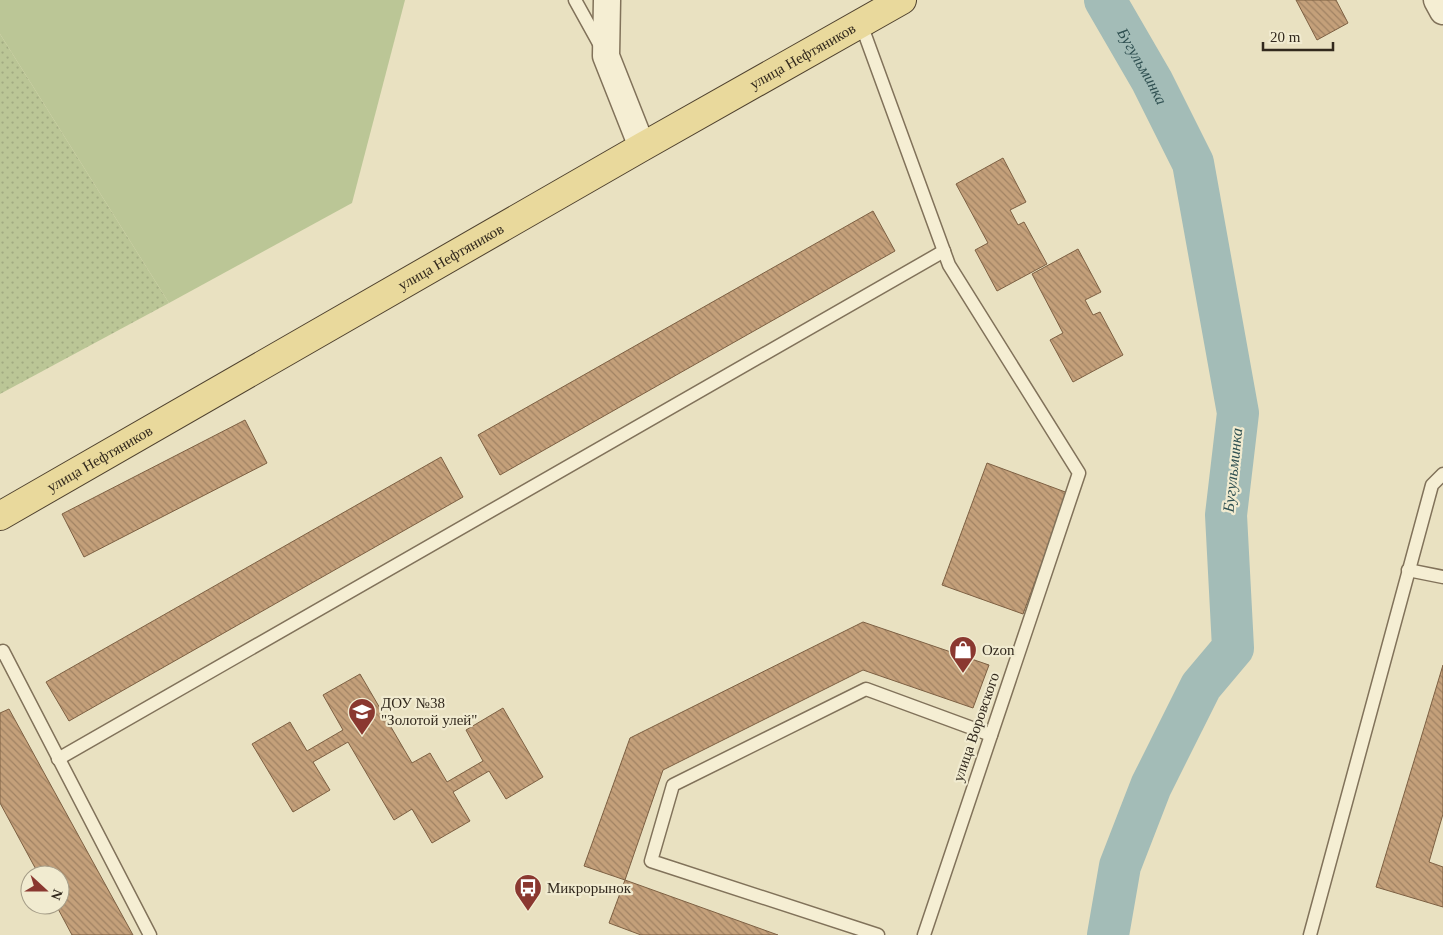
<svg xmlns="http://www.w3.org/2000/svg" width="1443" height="935" viewBox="0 0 1443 935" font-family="'Times New Roman',serif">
<defs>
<pattern id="grass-dots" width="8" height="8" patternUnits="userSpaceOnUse" patternTransform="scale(1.25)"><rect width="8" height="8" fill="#bbc696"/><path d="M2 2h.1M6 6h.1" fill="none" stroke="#a1aa81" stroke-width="1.8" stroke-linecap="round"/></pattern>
<pattern id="building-back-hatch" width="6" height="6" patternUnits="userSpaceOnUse" patternTransform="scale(1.25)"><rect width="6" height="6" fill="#c4a07a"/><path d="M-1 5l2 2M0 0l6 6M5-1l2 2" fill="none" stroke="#a08263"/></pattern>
</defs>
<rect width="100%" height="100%" fill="#e9e1c1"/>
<polygon fill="url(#grass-dots)" points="0,34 169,303 0,394"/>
<polygon fill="#bbc696" points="0,0 405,0 352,203 169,303 0,34"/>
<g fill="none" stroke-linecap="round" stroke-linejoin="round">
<path stroke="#a3bcb7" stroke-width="42" id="s1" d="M1105,0L1152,81L1193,163L1238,413L1226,515L1233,648L1201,686L1151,786L1120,866L1108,935"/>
</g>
<g fill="url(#building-back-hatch)" stroke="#7d6043">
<polygon points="1296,0 1336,0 1348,23 1317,40"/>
<polygon points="1003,158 1026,202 1010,210 1018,225 1024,222 1047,264 997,291 975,250 988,243 956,184"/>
<polygon points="873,211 895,251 500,475 478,435"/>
<polygon points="1078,249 1101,292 1085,300 1093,315 1100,312 1123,355 1073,382 1050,340 1063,333 1032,274"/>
<polygon points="245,420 267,463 84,557 62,514"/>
<polygon points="441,457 463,497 69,721 46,682"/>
<polygon points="987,463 1068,493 1023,614 942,585"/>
<polygon points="863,622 989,665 973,708 863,670 663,770 625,880 584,866 630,738"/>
<polygon points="1443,665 1443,814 1429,862 1443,867 1443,907 1376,887"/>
<polygon points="360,674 412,763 430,753 447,782 483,761 466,730 503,708 543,777 506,799 489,771 453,792 470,821 432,843 412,809 394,820 348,742 313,762 330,790 293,812 252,744 290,722 307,751 343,730 323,695"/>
<polygon points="9,709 133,935 72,935 56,905 60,905 60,875 39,875 0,803 0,713"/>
<polygon points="625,880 778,935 641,935 609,923"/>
</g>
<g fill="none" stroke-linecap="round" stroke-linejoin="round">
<defs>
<g id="service">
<polyline points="575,0 601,47"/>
<polyline points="861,24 949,265 1079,473 924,935"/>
<polyline points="1408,570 1443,577"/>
<polyline points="0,653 3,651 150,935"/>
<polyline points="58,759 944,251"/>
<polyline points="878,935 651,861 673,785 866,689 991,735"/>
<polyline points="1310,935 1432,485 1443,474"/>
</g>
<g id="minor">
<polyline points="607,0 606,56 642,147"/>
<polyline points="1437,0 1443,11"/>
</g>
<g id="primary">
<path id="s2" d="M0,516L642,147L902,0"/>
</g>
</defs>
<use href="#service" stroke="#81725a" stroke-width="15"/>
<use href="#minor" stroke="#81725a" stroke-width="29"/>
<use href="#primary" stroke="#4f412e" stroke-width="30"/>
<use href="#service" stroke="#f5eed3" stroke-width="12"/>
<use href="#minor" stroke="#f5eed3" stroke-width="26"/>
<use href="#primary" stroke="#e9d99c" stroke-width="28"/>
</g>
<defs>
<symbol id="shop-pin" viewBox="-11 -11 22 30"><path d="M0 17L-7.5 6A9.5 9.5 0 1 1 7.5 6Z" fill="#8a3830" stroke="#f1ebd0"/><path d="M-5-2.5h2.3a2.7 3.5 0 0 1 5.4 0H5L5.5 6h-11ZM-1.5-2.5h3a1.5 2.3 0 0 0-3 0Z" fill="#fff"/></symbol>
<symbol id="school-pin" viewBox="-11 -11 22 30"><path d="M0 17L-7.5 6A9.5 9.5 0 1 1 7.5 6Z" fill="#8a3830" stroke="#f1ebd0"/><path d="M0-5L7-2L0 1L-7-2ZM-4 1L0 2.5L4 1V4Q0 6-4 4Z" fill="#fff"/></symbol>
<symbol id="bus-pin" viewBox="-11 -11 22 30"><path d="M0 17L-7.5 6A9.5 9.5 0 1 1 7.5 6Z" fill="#8a3830" stroke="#f1ebd0"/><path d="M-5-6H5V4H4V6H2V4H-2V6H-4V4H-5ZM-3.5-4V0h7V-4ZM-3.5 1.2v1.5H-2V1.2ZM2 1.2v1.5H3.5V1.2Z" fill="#fff"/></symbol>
</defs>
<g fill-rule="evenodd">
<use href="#shop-pin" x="947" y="634" width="32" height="43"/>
<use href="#school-pin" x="346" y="696" width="32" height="43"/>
<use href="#bus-pin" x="512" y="872" width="32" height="43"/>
</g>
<g text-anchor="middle" stroke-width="4.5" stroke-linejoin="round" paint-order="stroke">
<g font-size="15" fill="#32291d" stroke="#f1ebd0">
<text dy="5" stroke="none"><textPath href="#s2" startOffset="925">улица Нефтяников</textPath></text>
<text dy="5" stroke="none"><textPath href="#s2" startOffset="520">улица Нефтяников</textPath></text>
<text dy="5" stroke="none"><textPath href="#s2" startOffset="115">улица Нефтяников</textPath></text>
<text transform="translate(976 727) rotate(-71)" y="5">улица Воровского</text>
</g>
<g font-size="15" fill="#32291d" stroke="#f1ebd0" text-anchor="start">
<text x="982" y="655">Ozon</text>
<text x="381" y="708">ДОУ №38<tspan x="381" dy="17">"Золотой улей"</tspan></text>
<text x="547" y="893">Микрорынок</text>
</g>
<g font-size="16" font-style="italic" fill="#2e4f50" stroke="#f1ebd0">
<text dy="6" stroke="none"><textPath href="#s1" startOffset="76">Бугульминка</textPath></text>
<text transform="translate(1232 470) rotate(-84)" y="6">Бугульминка</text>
</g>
</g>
<g transform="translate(45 890) rotate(111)"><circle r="24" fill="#f1ebd0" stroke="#a59d88"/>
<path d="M0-4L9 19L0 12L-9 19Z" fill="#8a3830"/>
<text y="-8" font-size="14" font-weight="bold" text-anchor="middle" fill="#32291d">N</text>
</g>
<path d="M1263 42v8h70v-8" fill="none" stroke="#32291d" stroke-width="2.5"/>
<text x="1270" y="42" font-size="15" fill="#32291d" stroke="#f1ebd0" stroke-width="4" paint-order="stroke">20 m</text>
</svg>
